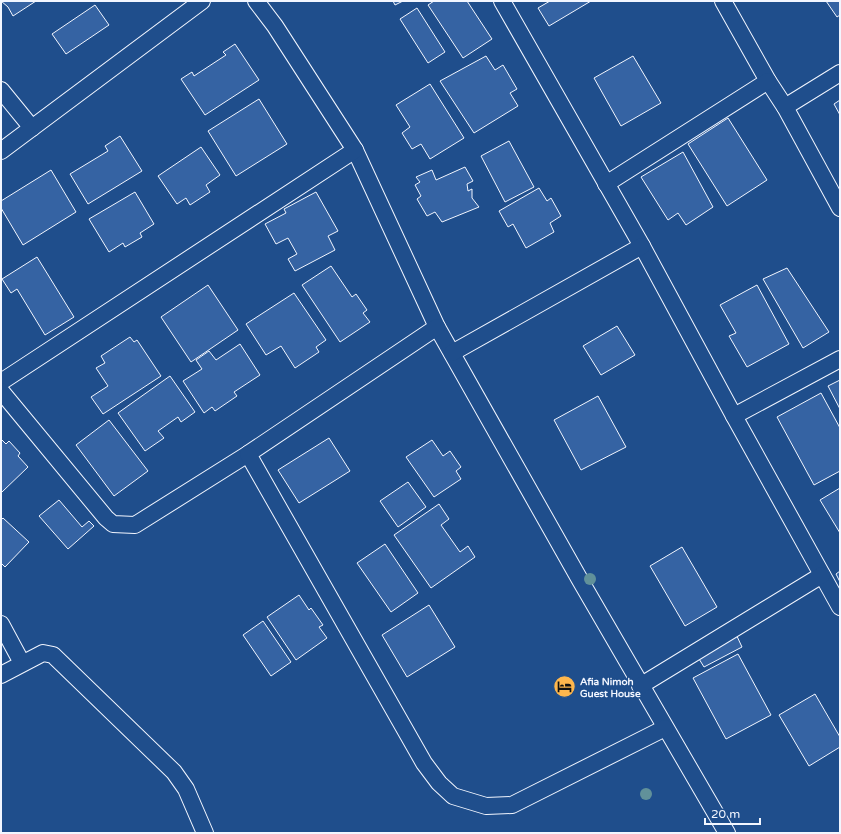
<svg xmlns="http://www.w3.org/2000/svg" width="841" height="834" viewBox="0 0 841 834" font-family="'Varela Round',sans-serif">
<rect width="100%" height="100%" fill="#1f4e8c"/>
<g fill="#3563a3" stroke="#f2f6ff">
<polygon points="1,1 36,1 13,16 8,7"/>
<polygon points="393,1 403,1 395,5"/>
<polygon points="434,1 467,1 492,39 463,58 428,5"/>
<polygon points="550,1 591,1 549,26 538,8"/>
<polygon points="826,1 840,1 840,15 837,17"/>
<polygon points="95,5 109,25 66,54 52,34"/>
<polygon points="417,8 445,52 428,63 400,19"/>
<polygon points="235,44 259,80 205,115 181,79 192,72 194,76 226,55 223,52"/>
<polygon points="486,56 495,70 503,65 517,89 510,93 518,106 474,133 440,81"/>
<polygon points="633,56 661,103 621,126 594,78"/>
<polygon points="430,84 464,138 430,159 421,144 412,149 402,133 410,127 396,105"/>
<polygon points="259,99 287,144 236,176 208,131"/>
<polygon points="840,100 840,115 834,104"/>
<polygon points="728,118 767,180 727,206 688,144"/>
<polygon points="120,136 142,171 88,204 70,174 108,151 105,146"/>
<polygon points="509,141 534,187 505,202 481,156"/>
<polygon points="201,147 220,175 206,185 210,192 190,205 186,198 177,204 158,176"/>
<polygon points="683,152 713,207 686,225 678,213 668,220 641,177"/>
<polygon points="465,167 473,181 467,184 468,191 472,189 472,198 479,207 442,222 435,212 427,216 417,199 421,196 415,185 420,182 416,177 432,170 436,180"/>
<polygon points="51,170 76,212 23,245 1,208 1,201"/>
<polygon points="539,188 547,201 551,198 561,216 550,223 554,232 526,248 513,224 508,227 499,211"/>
<polygon points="135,192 154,224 140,233 142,237 125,247 123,243 109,252 89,219"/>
<polygon points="316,192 338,231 328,236 335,250 295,271 288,259 297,254 288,238 276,244 265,224 286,213 284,209"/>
<polygon points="37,257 74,317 45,335 17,289 11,293 2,279"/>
<polygon points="331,266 352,297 356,294 367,310 363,313 370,322 340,342 302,285"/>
<polygon points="787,268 829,332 803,348 763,279"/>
<polygon points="208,285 238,330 191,362 161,317"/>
<polygon points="757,285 789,344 747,367 729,336 736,333 720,305"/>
<polygon points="294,293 326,340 316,347 319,352 295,368 281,346 266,355 246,324"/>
<polygon points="617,326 635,355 601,375 583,346"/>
<polygon points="130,337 134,342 137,340 161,376 103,414 91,397 108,386 96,368 105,363 101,356"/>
<polygon points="240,344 260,375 234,392 237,396 215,411 212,407 204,413 183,381 202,369 196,360 209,351 216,360"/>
<polygon points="170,376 195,412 181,422 178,417 158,431 164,438 145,451 118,413"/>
<polygon points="840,380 840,409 828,386"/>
<polygon points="821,393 840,428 840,471 814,485 777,417"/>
<polygon points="598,396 626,447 581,470 554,420"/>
<polygon points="109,420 148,471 114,496 76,445"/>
<polygon points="329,438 350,471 299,503 278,470"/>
<polygon points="1,439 6,444 9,441 20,453 18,456 28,467 2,492 1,491"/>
<polygon points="432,440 443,456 450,451 461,467 456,471 461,479 434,497 406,457"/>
<polygon points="408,482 426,507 398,527 380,501"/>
<polygon points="840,488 840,533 820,500"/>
<polygon points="59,500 82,527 89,521 94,526 68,549 39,516"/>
<polygon points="439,504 449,519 441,525 460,552 468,546 475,557 431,588 394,535"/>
<polygon points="3,518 29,542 5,567 1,563 1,520"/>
<polygon points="385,544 418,593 391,612 357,563"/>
<polygon points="682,547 717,607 685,626 650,566"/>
<polygon points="840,571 840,582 836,574"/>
<polygon points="299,595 309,610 311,608 323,625 319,627 327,638 296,660 267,617"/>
<polygon points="429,605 455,647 407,677 382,635"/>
<polygon points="263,621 291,662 271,676 243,635"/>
<polygon points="735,632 742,647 704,667 696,654"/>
<polygon points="738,654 771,715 726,739 693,678"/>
<polygon points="815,694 840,737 840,747 809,766 779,715"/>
</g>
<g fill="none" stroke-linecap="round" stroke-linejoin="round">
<defs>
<g id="street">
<polyline points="256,1 275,26 355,150 437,327 580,580 727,833"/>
<polyline points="502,1 642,246 734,416 840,607"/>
<polyline points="723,1 768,81 785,107 840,208"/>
<polyline points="1,90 32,128"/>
<polyline points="785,107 840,73"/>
<polyline points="1,151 202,1"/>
<polyline points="606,184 768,81"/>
<polyline points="452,353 642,246"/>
<polyline points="1,382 355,150"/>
<polyline points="1,391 106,518 113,524 135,525 248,454 437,327"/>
<polyline points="734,416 840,359"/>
<polyline points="248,454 424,763 439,783 453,796 486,806 512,805 665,728"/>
<polyline points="1,624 22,663"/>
<polyline points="1,675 43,653 53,655 174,772 186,789 205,833"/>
<polyline points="640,686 822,575"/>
</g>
</defs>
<use href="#street" stroke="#f2f6ff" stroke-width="18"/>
<use href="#street" stroke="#1f4e8c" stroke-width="16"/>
</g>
<g fill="#61919a">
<circle cx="590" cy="579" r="6"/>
<circle cx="646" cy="794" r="6"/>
</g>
<defs>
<symbol id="hotel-disc" viewBox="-11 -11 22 22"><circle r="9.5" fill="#ffb74d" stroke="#1f4e8c"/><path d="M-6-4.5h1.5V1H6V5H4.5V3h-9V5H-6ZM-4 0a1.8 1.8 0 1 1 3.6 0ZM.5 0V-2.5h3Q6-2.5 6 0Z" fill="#111"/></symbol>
</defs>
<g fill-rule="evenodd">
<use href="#hotel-disc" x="552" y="674" width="25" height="25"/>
</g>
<g text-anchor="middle" stroke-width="3" stroke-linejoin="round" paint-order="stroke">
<g font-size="10" font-weight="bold" fill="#f2f6ff" stroke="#1f4e8c" text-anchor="start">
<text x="580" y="685">Afia Nimoh<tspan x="580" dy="12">Guest House</tspan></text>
</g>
</g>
<rect width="841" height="834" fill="none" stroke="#f2f6ff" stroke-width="4"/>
<path d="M705 818v6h55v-6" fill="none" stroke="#f2f6ff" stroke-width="2"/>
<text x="711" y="818" font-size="12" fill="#f2f6ff" stroke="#1f4e8c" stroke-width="3" paint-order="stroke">20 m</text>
</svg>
